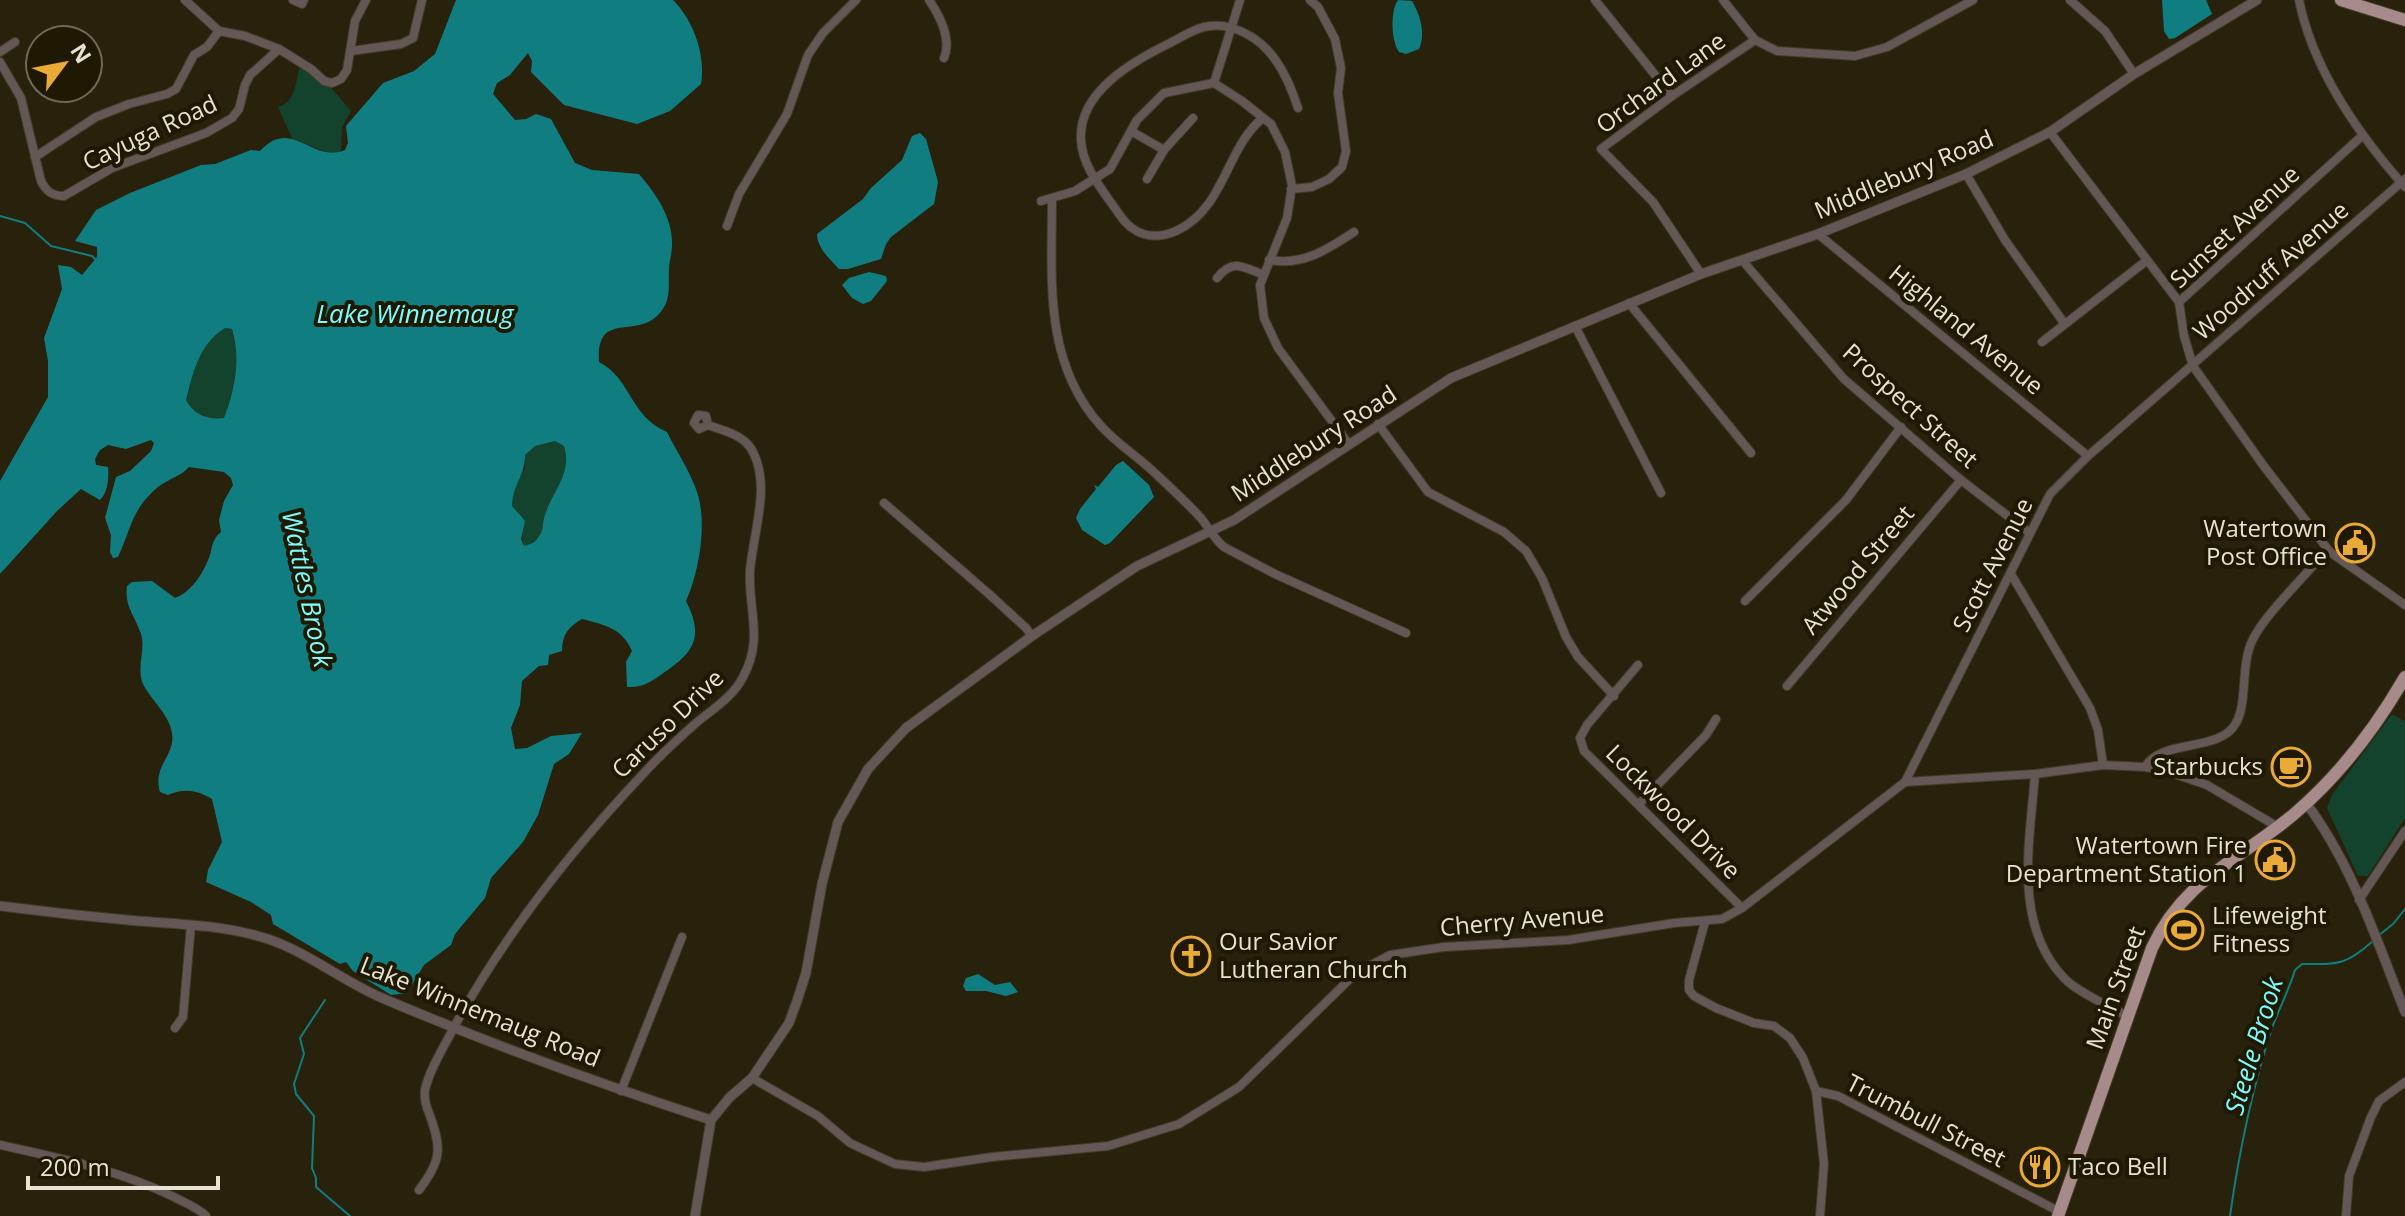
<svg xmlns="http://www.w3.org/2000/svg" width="2405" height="1216" viewBox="0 0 2405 1216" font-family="'Open Sans',sans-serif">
<rect width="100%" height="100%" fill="#28210b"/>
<g fill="#13432c">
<path d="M300,64L315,69L351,111L342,127L341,151L333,155L292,138L278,107C296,102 296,81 300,64Z"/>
<path d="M225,328L232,329C241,360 235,389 224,419C208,419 195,415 186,400C193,373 199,344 225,328Z"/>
<path d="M555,441L564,446C573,475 551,492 544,518C542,526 544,530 539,536C535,543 530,544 523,547L522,528L512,506V489L525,469V455L535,446Z"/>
<polygon points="2392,714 2405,721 2405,818 2368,876 2358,876 2327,808 2332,795"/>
</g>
<g fill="#107e80" fill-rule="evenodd">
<path d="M456,0H673C694,21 706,56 701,84L670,111L637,124L564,105L531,72L532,61L528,53L510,75L497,83L493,94L515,120L526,119L536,114L551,119L575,163L592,170L639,174C656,194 673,218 672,245C672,254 669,262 669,270C668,288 672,301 657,316C634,338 596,311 599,362C632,379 629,416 667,432C677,453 691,472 698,495C707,526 699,572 686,601C704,637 695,652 662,674C650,682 643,688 627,687L626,662L632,651C622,628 605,625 582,619C568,627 562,635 562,651L549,655L548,665L539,666L522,681L520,705L511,728L515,749L527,748L551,736L582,733L569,754L554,764L538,815L523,842L491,878L485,898L455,934L451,945L424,965L407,993L391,995L353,971L346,962L340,964L273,924L271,915L251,902L206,882L208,870L222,842L212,799C197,790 184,788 168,795L160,792C152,766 176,755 172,733C169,714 151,700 143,684C136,668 146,649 141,634C135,616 124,606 127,586L132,582L152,581L175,598C191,592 202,575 208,560C213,550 210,541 221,532L219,520L224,501L233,485L231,478L224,472L189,467C180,477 168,479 158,487C131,510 132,527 118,557L113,558L110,552L111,535L105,518L116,477L130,471L151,451L154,443L151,440L126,449L108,445L100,450L95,459L96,465L108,467C109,478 108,492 100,500L81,489L57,511L0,574V481L48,397V361L44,338L62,289L58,265L71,267L82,275L97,257V247L75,241L96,210L130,193L201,165L215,164L251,150L260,151C292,116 312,164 345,150L348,143L346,126L383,83L414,71L435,54ZM225,328L232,329C241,359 235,389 224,418C208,420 194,415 186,400C193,373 199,344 225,328ZM555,441L564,446C573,474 551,492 544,518C542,525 544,530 539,536C535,543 531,544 524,546L521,539L525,521L512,506C513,483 525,477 525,455L535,446Z"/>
<path d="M1398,0L1412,1C1420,15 1426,33 1419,49L1406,54L1399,52C1391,41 1390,11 1398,0Z"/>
<polygon points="2162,0 2206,0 2212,14 2175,38 2169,39 2164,31"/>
<path d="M920,133L926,139L938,182L934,204L891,237L886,244L881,259L848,269H839C830,259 817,248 817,234L863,199L871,188L902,160L912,136Z"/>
<polygon points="869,272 886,276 887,281 871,301 863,304 852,298 842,285 849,278"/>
<polygon points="1123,461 1149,485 1154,497 1110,543 1105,545 1082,530 1076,518 1080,509 1096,489 1094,485 1098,487 1116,465"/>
<polygon points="978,974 995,985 1010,982 1018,992 1006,996 986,991 966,991 963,986 966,978"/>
</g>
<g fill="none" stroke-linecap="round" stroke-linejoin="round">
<g stroke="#107e80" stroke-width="2">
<polyline points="0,216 25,223 51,246 92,256 97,261"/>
<polyline points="2378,936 2393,924 2405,909"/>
<polyline points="325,1000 300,1038 304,1054 294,1084 296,1094 314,1116 312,1168 316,1178 316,1187 350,1216"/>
<path d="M2230,1216C2239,1152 2252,1089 2272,1028C2279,1009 2289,990 2295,970L2302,964C2338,964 2345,966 2373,941"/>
</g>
<defs>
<g id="minor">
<polyline points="185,0 219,31 245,36 279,49 311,69 324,81 332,83 341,79 347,70 355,21 366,0"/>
<polyline points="293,0 302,4 304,0"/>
<path d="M929,0C940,16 952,40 944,58"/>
<polyline points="1595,0 1672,96"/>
<polyline points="1723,0 1755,40 1777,51 1855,56 1887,47 1973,0"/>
<polyline points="2070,0 2105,31 2134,74"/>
<path d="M2299,0C2313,70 2358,134 2405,187"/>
<polyline points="351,51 401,44 413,38 422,0"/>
<polyline points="0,52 15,42"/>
<path d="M0,62L21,98L41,181C46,191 52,196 64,196L112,168L206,133L232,118L239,109L245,85L250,75L279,49"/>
<polyline points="1214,83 1240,0"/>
<path d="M1263,118C1226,147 1225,209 1176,231C1153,241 1133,235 1119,214C1104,192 1082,167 1081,140C1078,92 1133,61 1170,43C1191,32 1207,20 1232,28C1270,39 1287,74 1298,108"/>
<polyline points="1131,131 1164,150"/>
<polyline points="2050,132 2179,302"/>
<polyline points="35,157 96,117 129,104 167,94 176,89 194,55 207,47 219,31"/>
<polyline points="1966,174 2005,240 2064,323"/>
<polyline points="1147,179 1164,150 1193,118"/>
<polyline points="1291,189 1312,187 1329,179 1342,167 1346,151 1338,93 1341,68 1335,39 1318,7 1310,0"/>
<path d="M1052,199C1052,279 1043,362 1101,426C1118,445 1139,457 1157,475C1172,489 1187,503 1201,518C1209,528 1214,539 1224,547L1275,574L1406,633"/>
<polyline points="1041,201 1075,191 1110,169 1137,120 1164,93 1214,83 1242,101 1271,124 1285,152 1292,186 1287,218 1260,285 1264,318 1278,348 1348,443"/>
<polyline points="727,226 739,194 787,114 808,55 823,33 856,0"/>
<polyline points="1818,234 2088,456"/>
<path d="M1269,260C1302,266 1327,250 1354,232"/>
<polyline points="1742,260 1844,379 1961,480 2030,533"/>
<polyline points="1701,274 1653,202 1601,149 1672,96 1755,40"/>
<path d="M1217,278C1233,258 1243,267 1264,275"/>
<polyline points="2179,302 2184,336 2193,366 2263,465 2330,552 2405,605"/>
<polyline points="2179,302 2363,135"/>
<polyline points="1629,303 1751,453"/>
<polyline points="1575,326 1661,493"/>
<polyline points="2042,342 2146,261"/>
<polyline points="1378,424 1428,492 1504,532 1526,551 1542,578 1566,637 1578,657 1614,696"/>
<polyline points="884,503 989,594 1026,628 1032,636"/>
<polyline points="2011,574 2090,708 2098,730 2103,765"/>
<polyline points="1745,601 1846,500 1901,427"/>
<polyline points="1638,665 1587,725 1580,738 1584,751 1742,908"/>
<polyline points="1787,686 1961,480"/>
<path d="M2145,767C2162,738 2220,753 2236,723C2248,702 2240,664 2253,639C2264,616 2302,579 2320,558L2330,552"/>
<path d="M2035,774C2030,842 2012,925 2065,979C2079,993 2110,1006 2128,1017"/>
<polyline points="1905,782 2050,494 2088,456 2405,179"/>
<polyline points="1639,804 1706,735 1716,719"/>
<polyline points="2359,900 2405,831"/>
<polyline points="1705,922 1689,980 1689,990 1694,996 1716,1008 1754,1023 1774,1026 1790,1038 1803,1058 1816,1091 1824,1164 1820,1216"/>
<polyline points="175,1028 183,1017 191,925"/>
<polyline points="752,1078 818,1116 850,1143 895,1164 924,1167 992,1157 1108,1146 1179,1124 1239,1087 1356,973 1390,955 1444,947 1568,940 1674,923 1722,919 1742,908 1905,782 2035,774 2103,765 2145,767 2163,770 2207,785 2278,827"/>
<polyline points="621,1091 682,937"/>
<polyline points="1816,1091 1838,1096 2060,1212"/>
<path d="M0,1145C59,1158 119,1170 174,1197C185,1203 197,1207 206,1216"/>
<path d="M419,1190C442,1160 442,1148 429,1113C426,1106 424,1097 425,1090C429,1070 444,1047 453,1029C503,937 572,849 644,773C660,755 678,739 696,723C713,709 733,697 743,677C764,639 748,610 750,571C753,533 771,487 753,452C745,435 724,431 708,425L699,429L694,423L698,415L706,416L708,425"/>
<polyline points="2346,1216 2349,1176 2371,1117 2379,1101 2405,1082"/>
</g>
<g id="tertiary">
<path d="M2306,803C2352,864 2377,941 2405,1012"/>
<path d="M0,906C46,912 92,917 138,921C178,924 219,925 258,936C303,948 340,980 382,998C490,1044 600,1084 711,1120"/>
<polyline points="695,1216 711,1120 730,1097 752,1078 789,1023 797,1001 806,973 822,884 838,822 868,769 906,728 1032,636 1137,566 1234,520 1451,378 1701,274 1818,234 1966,174 2050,132 2134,74 2257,0"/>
</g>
<g id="primary">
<polyline points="2341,0 2405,20"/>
<path d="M2058,1216L2152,948C2184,879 2238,861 2293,815C2339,776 2375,729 2405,677"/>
</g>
</defs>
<use href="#minor" stroke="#433c27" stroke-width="10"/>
<use href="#tertiary" stroke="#433c27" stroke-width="11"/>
<use href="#primary" stroke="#433c27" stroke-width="14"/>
<use href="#minor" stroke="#645756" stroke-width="8"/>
<use href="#tertiary" stroke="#645756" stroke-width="9"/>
<use href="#primary" stroke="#a68b8a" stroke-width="12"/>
</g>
<defs>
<symbol id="civic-ring" viewBox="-11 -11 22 22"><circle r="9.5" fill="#1f1803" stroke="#eaaa38" stroke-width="1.5"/><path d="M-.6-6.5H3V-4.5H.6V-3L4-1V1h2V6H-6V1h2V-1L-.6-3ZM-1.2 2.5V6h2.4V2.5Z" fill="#eaaa38"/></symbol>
<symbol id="cafe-ring" viewBox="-11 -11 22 22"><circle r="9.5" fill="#1f1803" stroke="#eaaa38" stroke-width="1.5"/><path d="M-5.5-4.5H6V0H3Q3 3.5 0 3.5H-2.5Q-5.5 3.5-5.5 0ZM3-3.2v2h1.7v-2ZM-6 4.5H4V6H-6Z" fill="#eaaa38"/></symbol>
<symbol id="stadium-ring" viewBox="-11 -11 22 22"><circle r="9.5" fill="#1f1803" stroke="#eaaa38" stroke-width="1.5"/><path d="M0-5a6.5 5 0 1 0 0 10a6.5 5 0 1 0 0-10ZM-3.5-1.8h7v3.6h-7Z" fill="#eaaa38"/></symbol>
<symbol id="church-ring" viewBox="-11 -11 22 22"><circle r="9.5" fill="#1f1803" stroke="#eaaa38" stroke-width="1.5"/><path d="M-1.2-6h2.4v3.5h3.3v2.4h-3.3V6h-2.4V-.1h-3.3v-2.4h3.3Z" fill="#eaaa38"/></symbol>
<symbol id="restaurant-ring" viewBox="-11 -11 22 22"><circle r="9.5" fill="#1f1803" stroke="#eaaa38" stroke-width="1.5"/><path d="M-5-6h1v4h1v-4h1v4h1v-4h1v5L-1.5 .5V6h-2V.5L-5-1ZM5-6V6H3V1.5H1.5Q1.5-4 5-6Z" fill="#eaaa38"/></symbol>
</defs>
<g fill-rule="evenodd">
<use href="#civic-ring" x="2333" y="521" width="44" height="44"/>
<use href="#cafe-ring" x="2269" y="745" width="44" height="44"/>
<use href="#civic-ring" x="2253" y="838" width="44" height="44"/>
<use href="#stadium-ring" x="2162" y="908" width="44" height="44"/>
<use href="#church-ring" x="1169" y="934" width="44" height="44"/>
<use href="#restaurant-ring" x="2018" y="1145" width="44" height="44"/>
</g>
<g text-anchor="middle" stroke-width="8" stroke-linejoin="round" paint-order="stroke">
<g font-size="24" fill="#e6e2d4" stroke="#1f1803">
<text transform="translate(1661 83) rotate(-36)" y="8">Orchard Lane</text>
<text transform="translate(150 133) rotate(-25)" y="8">Cayuga Road</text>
<text transform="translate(1904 175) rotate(-23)" y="8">Middlebury Road</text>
<text transform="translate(2235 227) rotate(-43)" y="8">Sunset Avenue</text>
<text transform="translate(2271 271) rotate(-41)" y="8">Woodruff Avenue</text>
<text transform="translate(1966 330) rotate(39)" y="8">Highland Avenue</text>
<text transform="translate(1910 406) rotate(42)" y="8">Prospect Street</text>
<text transform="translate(1314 444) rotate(-33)" y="8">Middlebury Road</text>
<text transform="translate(1993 565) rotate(-63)" y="8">Scott Avenue</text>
<text transform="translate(1858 570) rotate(-50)" y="8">Atwood Street</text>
<text transform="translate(668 724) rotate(-44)" y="8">Caruso Drive</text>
<text transform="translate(1673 812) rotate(45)" y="8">Lockwood Drive</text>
<text transform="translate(1522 921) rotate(-5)" y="8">Cherry Avenue</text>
<text transform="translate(2116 988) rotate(-70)" y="8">Main Street</text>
<text transform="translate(480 1012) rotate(22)" y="8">Lake Winnemaug Road</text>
<text transform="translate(1926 1121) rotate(27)" y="8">Trumbull Street</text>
</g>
<g font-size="24" fill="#e6e2d4" stroke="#1f1803" text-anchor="end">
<text x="2327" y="537">Watertown<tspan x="2327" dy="28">Post Office</tspan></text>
<text x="2263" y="775">Starbucks</text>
<text x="2247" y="854">Watertown Fire<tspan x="2247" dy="28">Department Station 1</tspan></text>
<text x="2212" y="924" text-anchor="start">Lifeweight<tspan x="2212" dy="28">Fitness</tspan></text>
<text x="1219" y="950" text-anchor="start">Our Savior<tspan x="1219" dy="28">Lutheran Church</tspan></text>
<text x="2068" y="1175" text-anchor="start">Taco Bell</text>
</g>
<g font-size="26" font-style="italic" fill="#7cfbfd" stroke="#1f1803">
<text x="415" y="323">Lake Winnemaug</text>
<text transform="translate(307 589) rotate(78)" y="9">Wattles Brook</text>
<text transform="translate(2254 1046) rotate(-73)" y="9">Steele Brook</text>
</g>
</g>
<g transform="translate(64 64) rotate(58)"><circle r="38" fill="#1f1803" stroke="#6f6957" stroke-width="2"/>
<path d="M0-6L14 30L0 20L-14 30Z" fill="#eaaa38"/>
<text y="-12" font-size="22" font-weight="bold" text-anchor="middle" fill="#e6e2d4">N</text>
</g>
<path d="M28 1176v12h190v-12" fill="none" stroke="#e6e2d4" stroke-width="4"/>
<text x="40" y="1176" font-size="24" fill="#e6e2d4" stroke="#1f1803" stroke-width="6" paint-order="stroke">200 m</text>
</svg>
